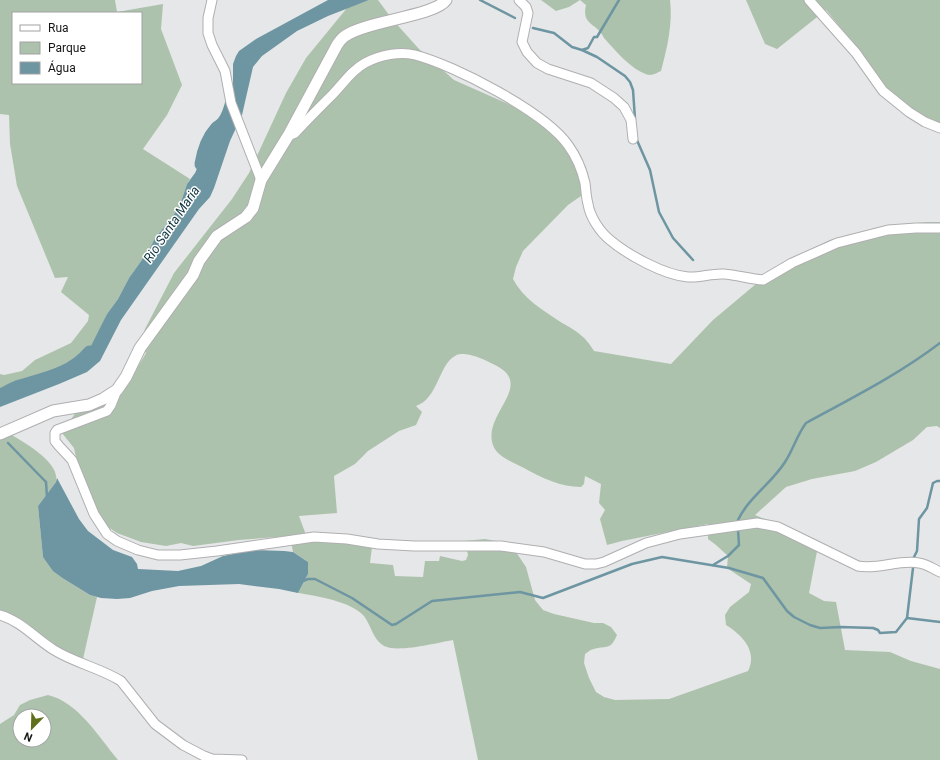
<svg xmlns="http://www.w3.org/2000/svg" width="940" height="760" viewBox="0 0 940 760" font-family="Roboto,sans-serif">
<rect width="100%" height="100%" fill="#e6e7e8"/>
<g fill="#adc2ac" fill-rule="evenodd">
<path d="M0,0H115L117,12L163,4L161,29L182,85L167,115L143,149L190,179L187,184L180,205L171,219L155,238L149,250L129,278L118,299L107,314L94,343L82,362L55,377L20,387L0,395V374L4,375L22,371L35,360L71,343L88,321L89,315L61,292L68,277L55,278L17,186L10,144L9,115L0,114ZM13,13H141V83H13Z"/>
<path d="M369,0H378L392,19L419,49L454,80L531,114L571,145L586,167L587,182L581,196L568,205L523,251L516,267L513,279C523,298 541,309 559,321C574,330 584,334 594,351L671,364L713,320L780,264L830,240L891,226L927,222H940V428L937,426L927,427L913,440L876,462L855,471L812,479L786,487L755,515L819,541L809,593L824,601L836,602L845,650L890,652L911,661L940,669V760H478L453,640C436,643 398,653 384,646C373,640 371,625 364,616C350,601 317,596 298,593L308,574V562L293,552L290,536L239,540L193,546L181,543L166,546L141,542L117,533L99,521L79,471L74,448L62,433L80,406L95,404L115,405L146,353L140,344L145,329L174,273L232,199L249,173L286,93L306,58L347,8ZM464,354C475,355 485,360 495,365C536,385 482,414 493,445C496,456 514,463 524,468C542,478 561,487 581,487L584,484L585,476L601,484L599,503L605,510L600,519L607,545L622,541L708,524V539L716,545L728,556L727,568L751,584L749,592L730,607L725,615L726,625C742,635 758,651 748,671L669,699L615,700L604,697L596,692L589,678L584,663L585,654C588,652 591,649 594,649C607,645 610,651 617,635L611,627L603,623H594L554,614L543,610L535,600L526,567L516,552L501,542L485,539L465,541L468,555L466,560L462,561L440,556L439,561H425L423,577L395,576L393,565L370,563L373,539L306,535L299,516L337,513L334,476L355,464L368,451L399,431L416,425L422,412L416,406C438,399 439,364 455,356C457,354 461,354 464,354Z"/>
<path d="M541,0H670C673,23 667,49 661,71C658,72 654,75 650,75C634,73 615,50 604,38C598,23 581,26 586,5L580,0L569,7L556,11Z"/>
<polygon points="746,0 940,0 940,123 912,112 888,92 871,71 846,34 826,10 777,49 765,44"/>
<path d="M0,428C16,438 61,460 56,482L38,506L43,557L64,579L90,595L97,597L83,659L55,650L25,633L0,610Z"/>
<path d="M48,695C78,702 99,737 118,760H0V724L14,715L20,705L30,700ZM20,716H44V740H20Z"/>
</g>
<g fill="#6d95a2">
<path d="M328,0H369L328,16L297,31L262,56L253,67L242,115L230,141L214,188L210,197L199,209L121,320L100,361L87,372L59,384L0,407V395C7,392 14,389 21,387C44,379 70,376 86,356L107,314L118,299L129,278L149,250L155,238L171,219L180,205L187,184L195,173L211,139L226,124L229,118V105L233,89V64L236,56L239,51L256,39Z"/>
<polygon points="57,478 79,519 88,531 113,550 132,557 137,564 138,569 178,571 201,566 223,556 253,550 284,551 293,552 308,562 308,574 298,593 279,589 239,584 179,586 152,591 130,598 117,599 101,598 90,595 64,579 53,571 43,557 38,506 56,482"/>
</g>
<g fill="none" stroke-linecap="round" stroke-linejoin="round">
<g stroke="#6d95a2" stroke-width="2.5">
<polyline points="480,0 515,18"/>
<polyline points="533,28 554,33 572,47 582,50 597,57 625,76 630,82 633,90 635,119"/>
<polyline points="582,50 588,48 594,37 597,37 619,0"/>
<polyline points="636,138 650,170 659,212 673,238 693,260"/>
<polyline points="8,443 44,480 46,482 47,497"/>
<path d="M738,520C749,497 772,483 785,462C793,450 797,435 806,423C852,398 898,375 940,343"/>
<polyline points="914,557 917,551 919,519 927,508 933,483 937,481 940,481"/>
<polyline points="713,565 728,556 739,545 738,530"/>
<polyline points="303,581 308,579 315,579 352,598 392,625 396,624 432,601 520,592 543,598 632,564 662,557 729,568 763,578 787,611 794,617 810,625 820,628 841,627 873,628 878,630 880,633 896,632 907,618 913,568"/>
<polyline points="907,618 940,622"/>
</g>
<g stroke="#6d95a2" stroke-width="15">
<path d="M202,164C204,152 208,139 217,129C219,127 222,126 224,123C231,115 232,104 235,94"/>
<path d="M0,396C6,394 11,390 17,388C43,380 72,375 90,353"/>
</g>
<defs>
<g id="minor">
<polyline points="212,0 208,18 208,33 212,45 225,71 231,103 261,180"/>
<polyline points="519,0 526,7 528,13 522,42 527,52 537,63 548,69 591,83 614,98 624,107 631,120 633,139"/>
<polyline points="809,0 856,53 883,91 909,112 925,122 940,128"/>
<path d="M288,136L295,133C306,121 317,110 329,98C341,87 350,71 365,63C380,55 400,51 415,55C454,65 545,112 568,145C576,156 582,170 585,183C586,190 586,197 588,204C590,217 600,232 610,240C628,255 664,275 688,277C700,278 712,273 724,274C737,275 750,279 763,280L792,263L837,243L888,230L916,228H940"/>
<path d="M117,390L111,405L107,411L57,430L55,433V441L59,446L72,460L94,514L107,534L117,541L138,550L158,555H180L217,551L314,537L347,539L378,544L414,546H501L544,552L585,564H596L604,562L646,543L680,534L757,523L778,527L858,566C879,570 899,559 919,563C927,564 933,569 940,572"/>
<path d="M0,615C21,621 36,639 54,650C75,663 100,668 121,681L155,724L183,745L204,756L212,759L242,760"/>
</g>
<path id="tertiary" d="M0,434L53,411L89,405L103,399L117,390L126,377L140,348L193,275L199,261L217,236L246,217L253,208L261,180L288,136L337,45C339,42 342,38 345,36C366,21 435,16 446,0"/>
</defs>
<use href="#minor" stroke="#afafb1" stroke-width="11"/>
<use href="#tertiary" stroke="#afafb1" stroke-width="13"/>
<use href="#minor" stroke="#fff" stroke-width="9"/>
<use href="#tertiary" stroke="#fff" stroke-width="11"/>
</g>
<g text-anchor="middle" stroke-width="3" stroke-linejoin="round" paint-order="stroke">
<g font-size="13" font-style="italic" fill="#0f3541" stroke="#fff">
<text transform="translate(171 224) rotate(-56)" y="5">Rio Santa Maria</text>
</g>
</g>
<rect x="12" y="12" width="130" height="72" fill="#ffffff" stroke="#a1a2a2"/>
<rect x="20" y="25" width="20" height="6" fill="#ffffff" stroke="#a1a2a2"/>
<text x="48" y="32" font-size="12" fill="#151616">Rua</text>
<rect x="20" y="42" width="20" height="12" fill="#adc2ac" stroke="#a1a2a2"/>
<text x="48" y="52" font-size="12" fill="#151616">Parque</text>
<rect x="20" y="62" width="20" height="12" fill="#6d95a2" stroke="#a1a2a2"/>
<text x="48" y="72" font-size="12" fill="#151616">Água</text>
<g transform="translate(32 728) rotate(203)"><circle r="19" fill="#ffffff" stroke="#a1a2a2"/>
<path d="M0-3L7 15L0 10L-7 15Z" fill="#5f6f1b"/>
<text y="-6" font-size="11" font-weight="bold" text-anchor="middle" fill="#151616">N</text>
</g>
</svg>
